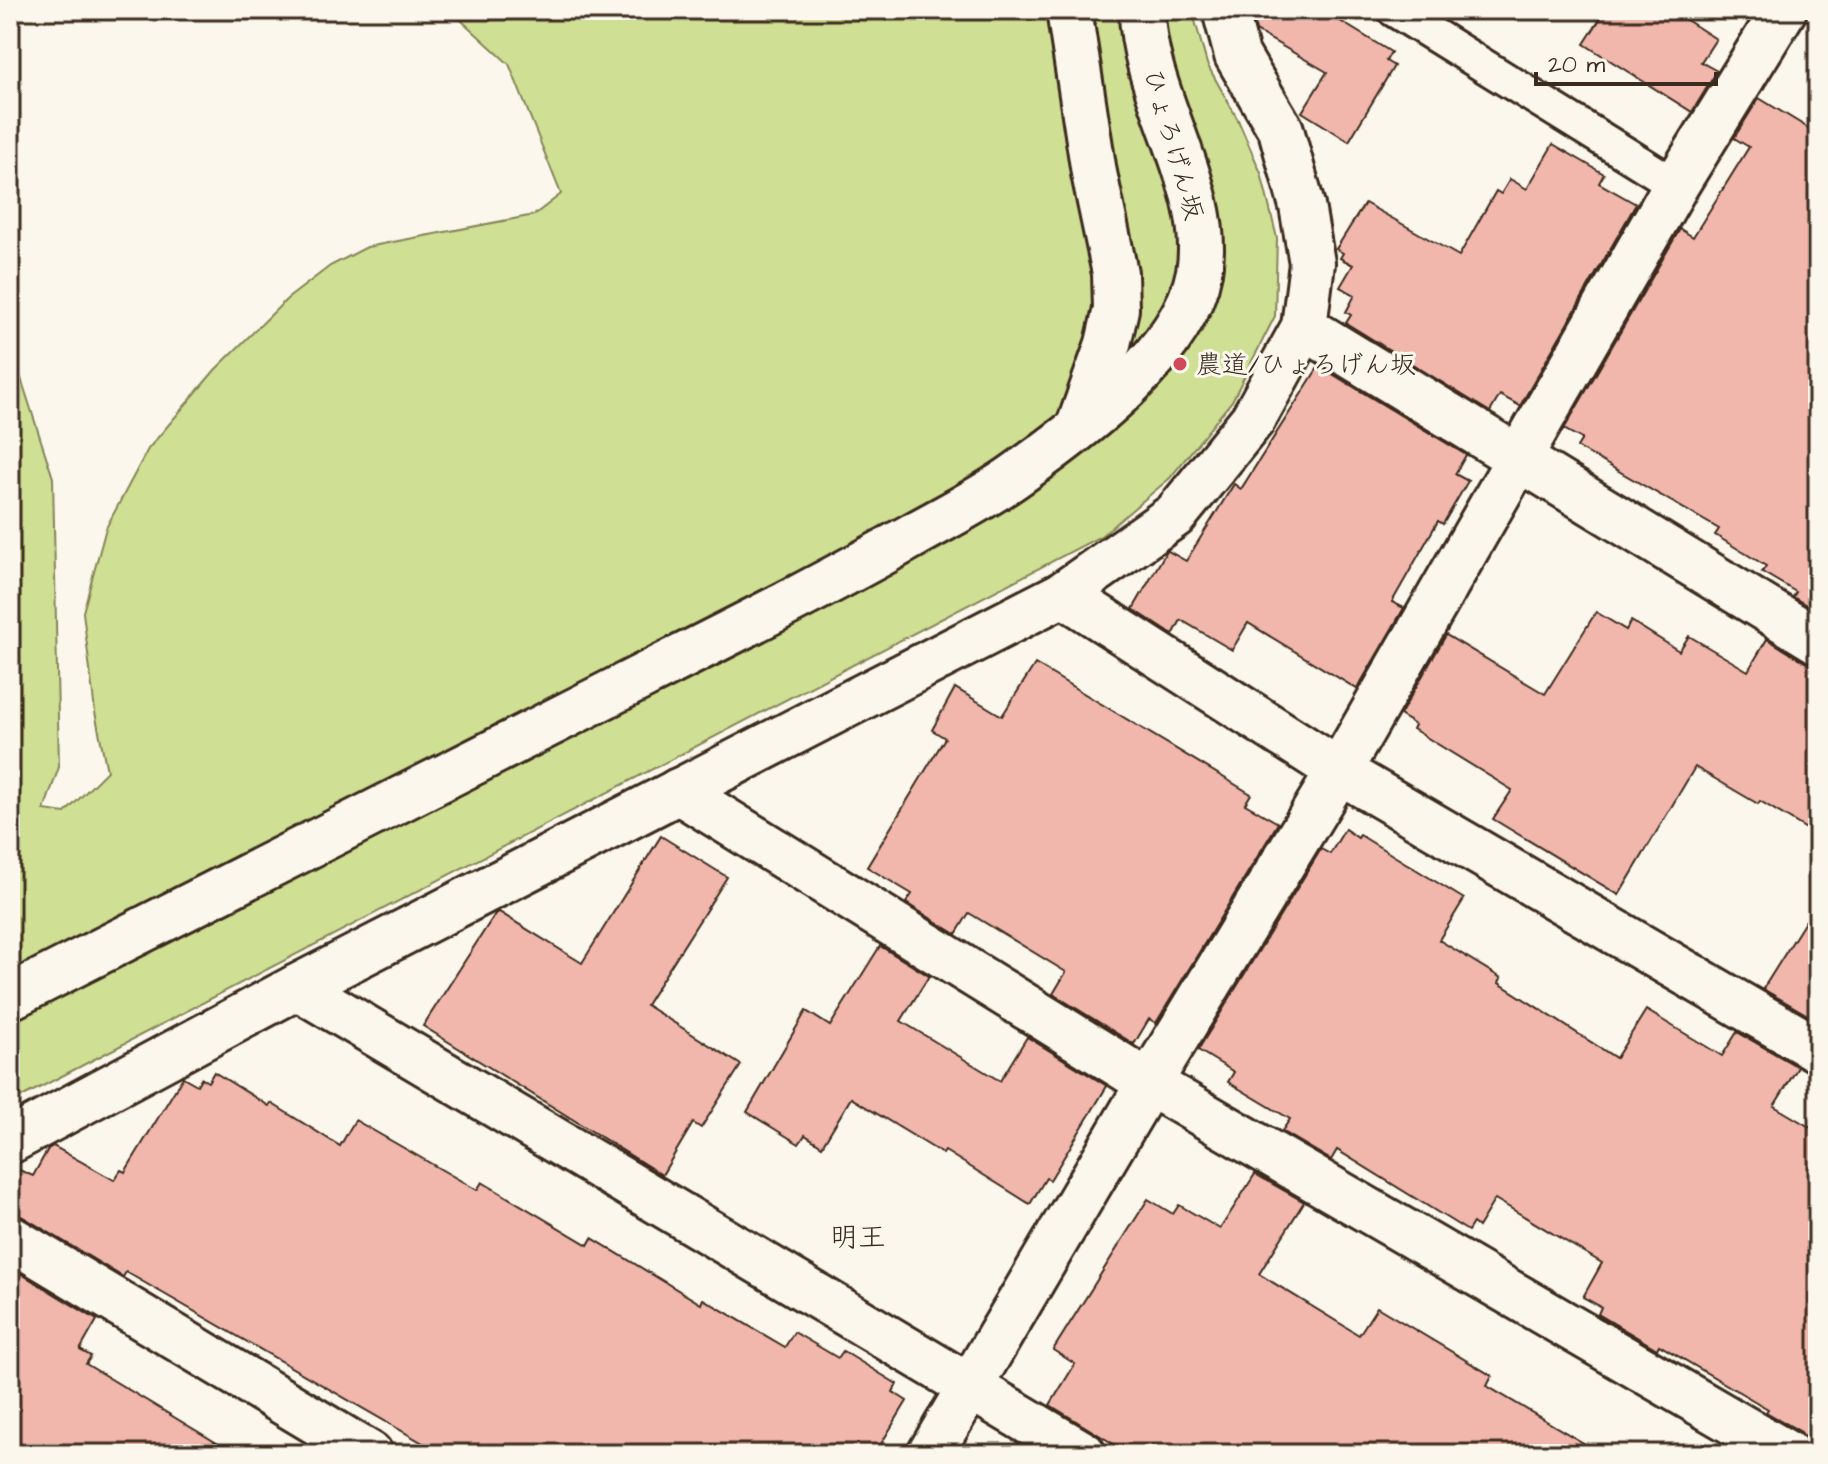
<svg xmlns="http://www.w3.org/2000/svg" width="1828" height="1464" viewBox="0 0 1828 1464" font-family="'Architects Daughter','Klee One',sans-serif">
<rect width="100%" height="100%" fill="#fbf7ec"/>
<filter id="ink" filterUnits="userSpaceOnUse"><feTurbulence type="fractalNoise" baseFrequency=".0125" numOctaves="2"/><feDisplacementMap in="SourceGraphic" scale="16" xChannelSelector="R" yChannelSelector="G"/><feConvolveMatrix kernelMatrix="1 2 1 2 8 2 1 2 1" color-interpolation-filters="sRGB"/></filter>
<g filter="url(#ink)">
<polygon fill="#cfdf93" stroke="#858458" stroke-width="2" points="450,10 1192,10 1207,64 1238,120 1261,173 1277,238 1275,316 1232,401 1170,478 1101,536 10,1103 10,344 53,478 59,767 44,810 65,813 107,771 95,712 83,612 106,528 148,449 215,370 287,299 330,266 367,247 534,215 561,194 509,64"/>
<g fill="#f1b7ac" stroke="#3b2a1e" stroke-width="2">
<polygon points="1251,10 1322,10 1391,52 1386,61 1394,66 1349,141 1302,112 1327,72 1256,31"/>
<polygon points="1606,10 1671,10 1716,39 1701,62 1717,71 1692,112 1584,44"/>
<polygon points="1759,98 1818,134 1818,612 1793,597 1796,592 1762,572 1766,566 1715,535 1719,529 1577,447 1582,439 1564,429 1680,229 1693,237 1749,147 1734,138"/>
<polygon points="1553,144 1604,174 1599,183 1636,204 1520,406 1500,395 1490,412 1346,323 1351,315 1346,312 1355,295 1340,287 1353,265 1340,258 1343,253 1336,249 1365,203 1459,256 1496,191 1501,194 1510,179 1527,189"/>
<polygon points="1319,366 1466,455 1455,474 1468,481 1443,524 1438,521 1392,602 1404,608 1357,689 1248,623 1232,650 1181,620 1173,635 1133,609 1166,552 1168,551 1186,561 1234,484 1241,489"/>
<polygon points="1596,612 1626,630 1631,621 1679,651 1689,636 1748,671 1767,639 1805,662 1818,666 1818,836 1760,801 1758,804 1695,767 1619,895 1493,819 1512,790 1413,729 1415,725 1400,715 1446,635 1545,694"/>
<polygon points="1035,664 1251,794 1245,804 1278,823 1156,1023 1149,1019 1134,1044 1053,994 1066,972 969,913 956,934 906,903 912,894 867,867 945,738 932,730 955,688 1002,716"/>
<polygon points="1345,829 1358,838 1360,835 1464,899 1439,940 1501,978 1499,983 1616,1058 1646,1010 1722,1056 1737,1032 1798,1067 1774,1106 1818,1132 1818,1451 1811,1447 1801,1432 1766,1412 1768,1409 1659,1345 1657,1349 1598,1314 1601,1307 1583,1297 1602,1263 1495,1199 1478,1227 1473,1223 1468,1231 1337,1150 1331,1160 1282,1131 1290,1119 1228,1082 1234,1072 1198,1050 1321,849 1330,854"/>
<polygon points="661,836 727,877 646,1005 741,1065 701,1128 693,1123 662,1175 423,1026 495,914 499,912 582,963"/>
<polygon points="1818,901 1818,1021 1763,989"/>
<polygon points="880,946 929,976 901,1021 1000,1081 1027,1037 1107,1086 1050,1180 1046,1178 1030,1204 945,1151 943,1154 851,1098 822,1146 805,1135 799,1144 747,1112 806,1011 830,1026"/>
<polygon points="214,1072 269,1106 271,1103 340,1146 355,1120 477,1190 482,1182 588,1245 592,1238 701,1304 703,1299 785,1347 794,1332 838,1358 843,1351 897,1384 893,1392 907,1401 875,1454 442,1454 126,1272 123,1277 23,1217 10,1213 10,1166 33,1176 48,1149 53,1146 114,1180 121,1170 125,1172 183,1077 197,1085 201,1078 208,1082"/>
<polygon points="1255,1174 1304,1202 1259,1274 1359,1335 1377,1307 1492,1376 1487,1386 1602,1454 1130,1454 1050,1405 1075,1364 1053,1350 1148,1199 1173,1214 1179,1205 1220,1229"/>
<polygon points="10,1267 97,1320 80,1350 91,1356 86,1364 235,1454 10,1454"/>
</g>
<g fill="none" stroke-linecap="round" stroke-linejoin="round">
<defs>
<polyline id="lane" points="1394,10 1676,185"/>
<g id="street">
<polyline points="1069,10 1094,173 1115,273 1116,309 1108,344 1079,426"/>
<polyline points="1304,327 1818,641"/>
<polyline points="1063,594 1339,771 1818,1050"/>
<polyline points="678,791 1149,1083 1788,1454"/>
<polyline points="297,987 1083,1454"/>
<path d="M10,997C221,890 433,783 644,676C735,630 826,585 914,535C948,516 984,498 1016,475C1081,429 1184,354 1199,272C1214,189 1142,95 1142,10"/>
<polyline points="10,1141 297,987 1063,594 1175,515 1253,419 1304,327 1312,263 1302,206 1281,130 1237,55 1225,10"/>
<polyline points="10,1238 370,1454"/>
<polyline points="930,1454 1149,1083 1339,771 1676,185 1784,10"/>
</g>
</defs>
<use href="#lane" stroke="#3b2a1e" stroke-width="38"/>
<use href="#street" stroke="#3b2a1e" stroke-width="50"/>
<use href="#lane" stroke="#fbf7ec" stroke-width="32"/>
<use href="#street" stroke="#fbf7ec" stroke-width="44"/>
</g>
</g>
<circle fill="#d1495b" stroke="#fbf7ec" stroke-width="3" cx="1180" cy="364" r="8"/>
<g text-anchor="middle" stroke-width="6" stroke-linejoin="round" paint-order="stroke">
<g font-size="26" fill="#3b2a1e" stroke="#fbf7ec">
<text transform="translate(1174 144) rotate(74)" y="9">ひょろげん坂</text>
</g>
<g font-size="26" fill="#3b2a1e" stroke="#fbf7ec" text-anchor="start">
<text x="1196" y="373">農道/ひょろげん坂</text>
</g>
<g font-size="28" fill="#3b2a1e" stroke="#fbf7ec">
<text x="858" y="1246">明王</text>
</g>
</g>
<rect width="1828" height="1464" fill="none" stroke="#fbf7ec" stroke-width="40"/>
<rect x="20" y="20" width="1788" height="1424" fill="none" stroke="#3b2a1e" stroke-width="3" filter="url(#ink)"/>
<path d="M1536 72v12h180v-12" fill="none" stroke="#3b2a1e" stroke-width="4"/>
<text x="1548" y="72" font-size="24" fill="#3b2a1e" stroke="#fbf7ec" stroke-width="6" paint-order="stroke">20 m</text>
</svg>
